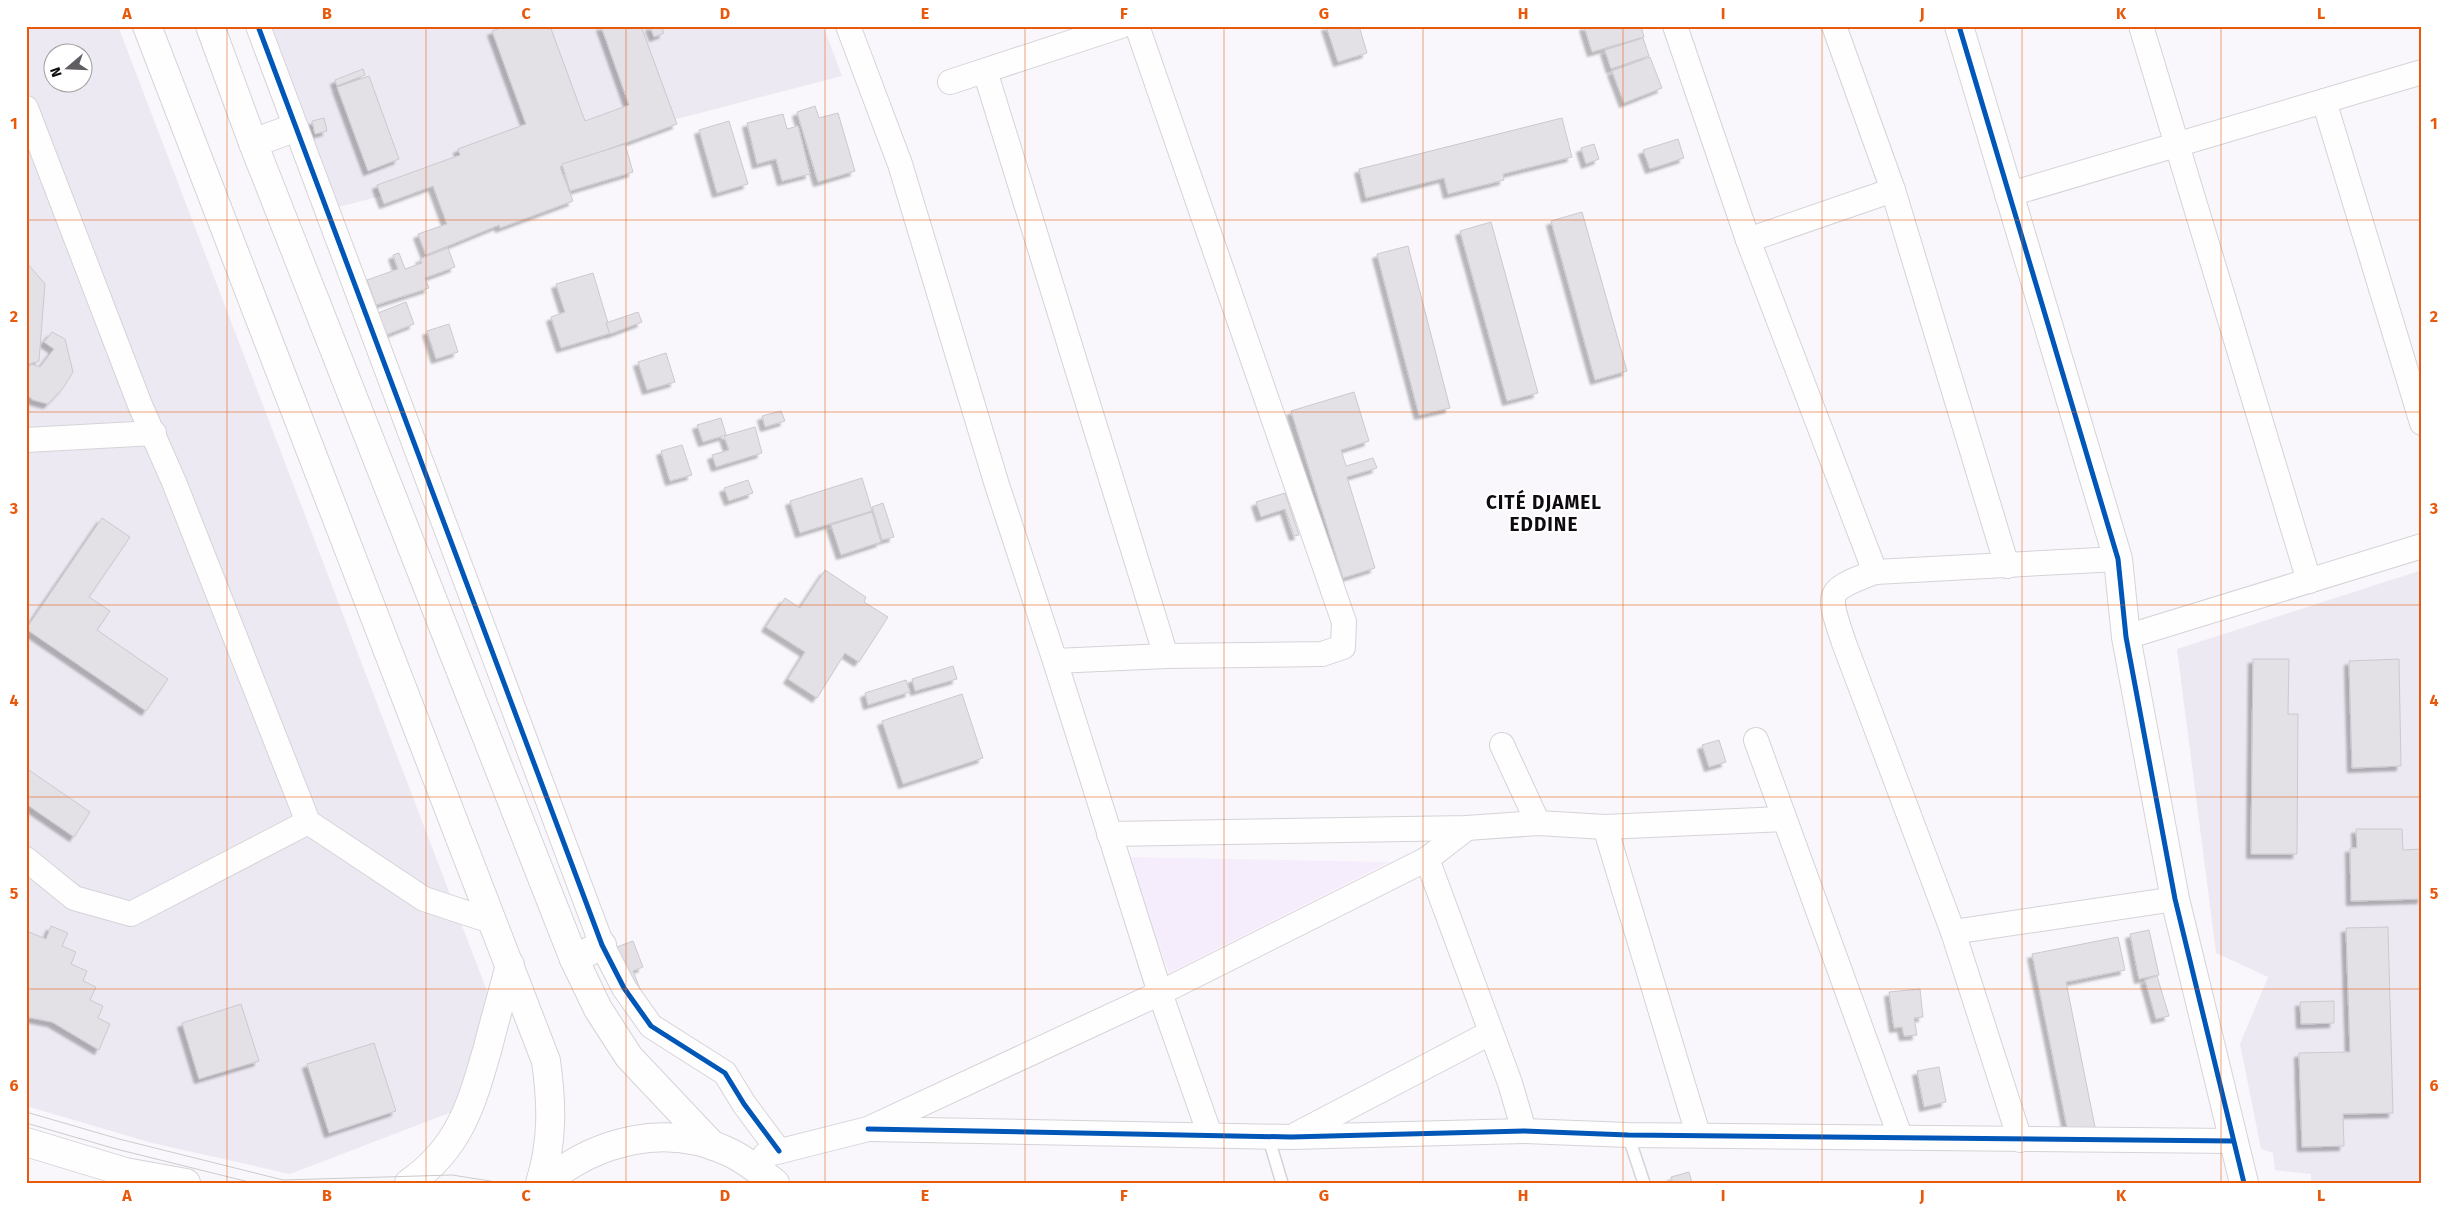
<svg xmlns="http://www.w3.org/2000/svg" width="2448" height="1209" viewBox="0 0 2448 1209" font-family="'Fira Sans',sans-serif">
<defs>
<filter id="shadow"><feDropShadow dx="-4.5" dy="4.5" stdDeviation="1" flood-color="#0004"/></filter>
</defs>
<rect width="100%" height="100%" fill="#f9f7fb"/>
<g fill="#ede9f3" fill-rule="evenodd">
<path d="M26,26H118L492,1004L457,1110L290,1174L152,1143L26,1106ZM52,52H82V82H52Z"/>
<polygon points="262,26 823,26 842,76 331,209"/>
<polygon points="2422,570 2422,1183 2311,1183 2311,1174 2275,1170 2273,1153 2261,1149 2240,1044 2268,977 2216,953 2177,649"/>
</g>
<polygon fill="#f5edfc" points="1126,857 1389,862 1169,973"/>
<g fill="#e3e0e6" stroke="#cbc9ce" filter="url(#shadow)">
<polygon points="506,26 550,26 585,121 629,105 601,26 641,26 677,124 560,167 573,201 500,228 499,225 426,255 418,234 447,224 433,186 384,204 377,185 460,155 458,149 526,124 492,31"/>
<polygon points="650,26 661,26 664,33 654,37"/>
<polygon points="1326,26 1359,26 1367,53 1338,62"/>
<polygon points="1584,26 1641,26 1644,37 1592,52"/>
<polygon points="1643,38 1649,56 1611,69 1605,50"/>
<polygon points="1650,57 1662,88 1624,103 1612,71"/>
<polygon points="363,69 365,75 337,86 335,80"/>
<polygon points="369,76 399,159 368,171 337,87"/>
<polygon points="815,106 819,118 838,113 855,171 818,182 797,112"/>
<polygon points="783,114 787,129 798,126 810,174 782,181 776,159 757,164 747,123"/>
<polygon points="324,118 327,131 315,134 312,121"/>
<polygon points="1562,118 1572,157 1503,174 1504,180 1448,194 1444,178 1366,198 1359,169"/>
<polygon points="729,121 748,184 717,193 699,130"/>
<polygon points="1678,139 1684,158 1650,169 1643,150"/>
<polygon points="625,144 633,172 570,191 562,164"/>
<polygon points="1594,144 1599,159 1586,164 1581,148"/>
<polygon points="1582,212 1627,371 1595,380 1551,221"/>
<polygon points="1491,222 1538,393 1507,401 1460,231"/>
<polygon points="1408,246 1450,408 1419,415 1377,254"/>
<polygon points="448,248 455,267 425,278 429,288 376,305 367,280 398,269 393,255 399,253 405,269 422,263 420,259"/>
<polygon points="26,262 45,284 39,361 26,365"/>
<polygon points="593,273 611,333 561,348 551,317 565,312 556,284"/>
<polygon points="406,302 414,324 386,335 378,313"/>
<polygon points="638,312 642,322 610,334 606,323"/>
<polygon points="449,324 458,352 436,359 427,331"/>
<polygon points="52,332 65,339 73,372 63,388 48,404 33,400 26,394 26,371 31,364 40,367 54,349 44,342"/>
<polygon points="666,353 675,382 647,390 638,362"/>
<polygon points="1354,392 1369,441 1341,450 1346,466 1373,458 1377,468 1347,477 1375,568 1343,578 1291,411"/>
<polygon points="781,411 785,421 765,427 762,416"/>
<polygon points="721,418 726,435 703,442 697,425"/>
<polygon points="755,427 762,453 716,467 712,455 729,450 724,436"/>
<polygon points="682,445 692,475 670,481 661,451"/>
<polygon points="862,478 872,511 800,533 790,501"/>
<polygon points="748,480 753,493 729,501 724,488"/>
<polygon points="1285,493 1299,535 1294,536 1285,509 1261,517 1256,502"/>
<polygon points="883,503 894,537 882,540 872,507"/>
<polygon points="872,512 881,542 841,555 831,525"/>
<polygon points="102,518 130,537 89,597 110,611 97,630 168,679 146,711 26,629"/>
<polygon points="825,570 866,597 864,602 888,617 859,662 845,653 817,698 788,679 805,652 766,627 785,598 800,608"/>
<polygon points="2253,659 2289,659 2288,714 2298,714 2297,854 2251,854"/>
<polygon points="2399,659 2401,766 2352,768 2349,661"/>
<polygon points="953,666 957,679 915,691 912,679"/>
<polygon points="906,680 910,692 868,705 865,693"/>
<polygon points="962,694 983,758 903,784 882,721"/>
<polygon points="1719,740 1726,762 1709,767 1702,745"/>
<polygon points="26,768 90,812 74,837 26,804"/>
<polygon points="2356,829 2402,829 2403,850 2422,849 2422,899 2351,901 2350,848 2357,848"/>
<polygon points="51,926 68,933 62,946 76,952 71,964 87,971 83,981 96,987 90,1000 103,1006 98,1018 110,1024 99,1050 52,1022 26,1017 26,936 29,932 46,939"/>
<polygon points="2388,927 2393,1113 2343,1114 2344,1146 2302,1147 2299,1053 2350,1052 2346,928"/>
<polygon points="2149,930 2159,975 2139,979 2130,934"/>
<polygon points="2118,937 2125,970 2066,982 2095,1127 2068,1132 2032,954"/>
<polygon points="633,941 643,967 633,971 640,989 625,994 609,950"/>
<polygon points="2157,976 2169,1016 2156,1019 2145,980"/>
<polygon points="1920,989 1923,1017 1914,1018 1917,1035 1904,1036 1902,1027 1894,1028 1889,992"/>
<polygon points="2334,1001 2334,1023 2301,1024 2300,1002"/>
<polygon points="241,1004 259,1061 199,1079 182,1023"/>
<polygon points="374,1043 396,1111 329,1133 307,1064"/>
<polygon points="1939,1067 1946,1102 1924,1107 1917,1071"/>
<polygon points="1689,1172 1692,1183 1673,1183 1671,1177"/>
</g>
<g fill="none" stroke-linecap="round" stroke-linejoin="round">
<defs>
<g id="service">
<polyline points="1628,1135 1644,1183"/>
<polyline points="1268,1136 1282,1183"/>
</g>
<g id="minor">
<polyline points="258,26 602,945 624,988 651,1026 725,1073 744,1104 779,1151"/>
<polyline points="848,26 900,164 997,485 1055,661 1160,993 1210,1135"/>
<polyline points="1675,26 1748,240 1875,572"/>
<polyline points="1834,26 1893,190 2007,566"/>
<polyline points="2141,26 2309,581"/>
<polyline points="985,71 1166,656"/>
<polyline points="950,82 1121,26"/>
<polyline points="2324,101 2422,423"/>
<polyline points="26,108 140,405 174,482 308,822 424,899 494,922"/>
<polyline points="2007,195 2422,72"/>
<polyline points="1748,240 1893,190"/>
<polyline points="26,440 154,433"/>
<polyline points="2126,637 2422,546"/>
<polyline points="1055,661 1166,656 1322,654 1343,647 1344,622 1137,26"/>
<polyline points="1756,740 1900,1136"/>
<polyline points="1502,745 1538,823"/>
<polyline points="1605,827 1698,1134"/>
<polyline points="1109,834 1467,828 1538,823 1605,827 1783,819"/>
<polyline points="26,859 74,898 131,914 308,822"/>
<polyline points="1427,859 1510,1083 1524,1131"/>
<polyline points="1953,932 2175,899"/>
<polyline points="868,1129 1291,1137 1524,1131 1628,1135 2233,1141"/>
<polyline points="1297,1134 1490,1033"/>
<path d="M2020,1140L1953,932L1844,643C1827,592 1824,591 1875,572L2118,559"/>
<polyline points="765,1155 868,1129 1160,993 1427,859 1467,828"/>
</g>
<polyline id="tertiary" points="1959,26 2118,559 2126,637 2175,899 2244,1183"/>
<g id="primary">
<path d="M147,26L546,1061C552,1103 553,1142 540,1183"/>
<polyline points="210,26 253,143 574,959 598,1009 629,1057 713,1146"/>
<polyline points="253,143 294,128"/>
<polyline points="574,959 602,945"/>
</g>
<g id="trunk">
<polyline points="26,1142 125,1172 186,1183"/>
<path d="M409,1183C460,1148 472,1103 488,1047C495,1019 503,992 510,965"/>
<path d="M545,1183C597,1140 667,1122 731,1153C747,1161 761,1172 775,1183"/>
</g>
</defs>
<use href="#service" stroke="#d6d3d8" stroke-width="14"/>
<use href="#minor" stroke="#d6d3d8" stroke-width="26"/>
<use href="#tertiary" stroke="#d6d3d8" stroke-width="30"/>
<use href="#primary" stroke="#d6d3d8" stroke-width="30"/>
<use href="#trunk" stroke="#d6d3d8" stroke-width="30"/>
<use href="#service" stroke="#fefefe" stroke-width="11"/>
<use href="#minor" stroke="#fefefe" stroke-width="24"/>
<use href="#tertiary" stroke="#fefefe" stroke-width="28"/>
<use href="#primary" stroke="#fefefe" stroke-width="28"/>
<use href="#trunk" stroke="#fefefe" stroke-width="28"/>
<g stroke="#cbcbcc" stroke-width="1">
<polyline points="26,1112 119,1139 283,1180 452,1175 503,1183"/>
<polyline points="26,1123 116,1149 253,1183"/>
</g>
<defs>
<g id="cycleway">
<polyline points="258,26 602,945 624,988 651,1026 725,1073 744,1104 779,1151"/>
<polyline points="1959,26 2118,559 2126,637 2175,899 2244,1183"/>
<polyline points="868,1129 1291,1137 1524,1131 1628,1135 2233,1141"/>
</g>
</defs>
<use href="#cycleway" stroke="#fff" stroke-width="8"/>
<use href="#cycleway" stroke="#0057b8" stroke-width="5"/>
</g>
<path fill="none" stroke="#e8590c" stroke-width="1" stroke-opacity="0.55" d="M227,26V1183M426,26V1183M626,26V1183M825,26V1183M1025,26V1183M1224,26V1183M1423,26V1183M1623,26V1183M1822,26V1183M2022,26V1183M2221,26V1183M26,220H2422M26,412H2422M26,605H2422M26,797H2422M26,989H2422"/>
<g text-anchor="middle" stroke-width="4" stroke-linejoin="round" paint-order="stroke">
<g font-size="19" font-weight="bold" letter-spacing="1" fill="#0e0b11" stroke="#fff">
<text x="1544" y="509">CITÉ DJAMEL<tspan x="1544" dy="22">EDDINE</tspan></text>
</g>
</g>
<rect width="2448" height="1209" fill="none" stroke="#ffffff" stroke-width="55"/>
<g transform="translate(68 68) rotate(251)"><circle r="24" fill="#ffffff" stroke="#9f9da0"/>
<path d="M0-4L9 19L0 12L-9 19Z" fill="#605e63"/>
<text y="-8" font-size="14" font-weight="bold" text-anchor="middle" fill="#0e0b11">N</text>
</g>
<rect x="28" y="28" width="2392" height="1154" fill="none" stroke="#e8590c" stroke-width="2"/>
<g font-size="16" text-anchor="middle" font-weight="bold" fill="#e8590c">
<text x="127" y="19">A</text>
<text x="327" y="19">B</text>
<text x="526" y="19">C</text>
<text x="725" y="19">D</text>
<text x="925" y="19">E</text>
<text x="1124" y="19">F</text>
<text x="1324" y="19">G</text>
<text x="1523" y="19">H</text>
<text x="1723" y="19">I</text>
<text x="1922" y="19">J</text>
<text x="2121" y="19">K</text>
<text x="2321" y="19">L</text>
<text x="14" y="129">1</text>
<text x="2434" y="129">1</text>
<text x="14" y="322">2</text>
<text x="2434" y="322">2</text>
<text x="14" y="514">3</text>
<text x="2434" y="514">3</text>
<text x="14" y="706">4</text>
<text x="2434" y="706">4</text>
<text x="14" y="899">5</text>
<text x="2434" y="899">5</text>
<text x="14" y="1091">6</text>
<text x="2434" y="1091">6</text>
<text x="127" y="1201">A</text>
<text x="327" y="1201">B</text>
<text x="526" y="1201">C</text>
<text x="725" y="1201">D</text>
<text x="925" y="1201">E</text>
<text x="1124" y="1201">F</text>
<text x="1324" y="1201">G</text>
<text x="1523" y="1201">H</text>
<text x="1723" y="1201">I</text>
<text x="1922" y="1201">J</text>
<text x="2121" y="1201">K</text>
<text x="2321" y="1201">L</text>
</g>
</svg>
